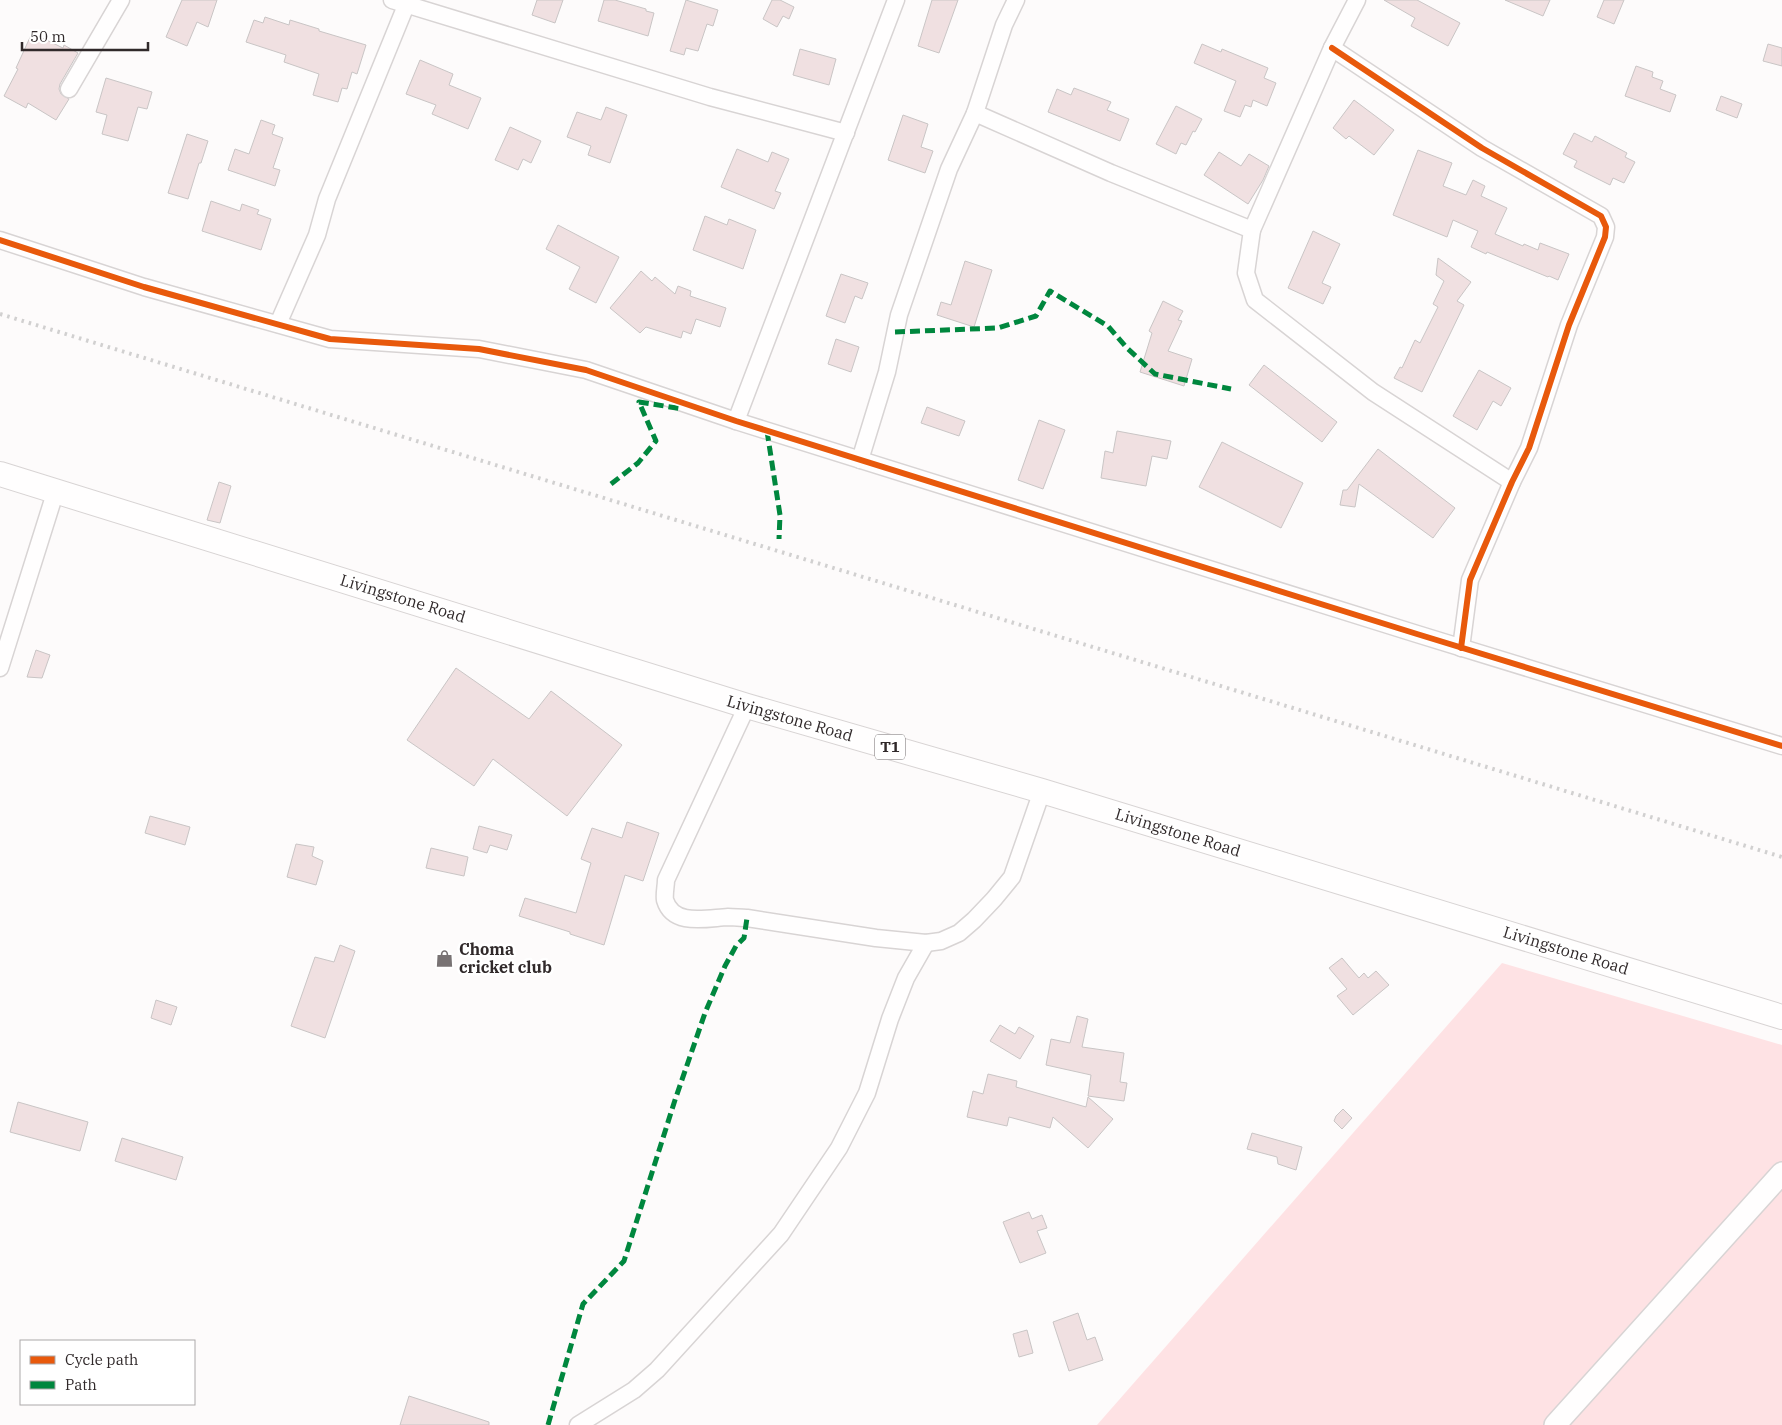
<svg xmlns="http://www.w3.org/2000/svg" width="1782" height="1425" viewBox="0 0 1782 1425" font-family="'IBM Plex Serif',serif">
<rect width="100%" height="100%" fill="#fdfbfb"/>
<polygon fill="#fee2e4" points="1502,963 1782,1045 1782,1425 1097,1425"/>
<g fill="#f0e0e1" stroke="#c9c5c5">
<polygon points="182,0 217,0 208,27 197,22 187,46 166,37"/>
<polygon points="537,0 563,0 555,23 532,15"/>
<polygon points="604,0 615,0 646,9 646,11 654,13 648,36 598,21"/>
<polygon points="686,0 718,10 713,26 707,24 698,51 686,48 684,55 670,51"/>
<polygon points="772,0 780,0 794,7 789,19 783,16 777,27 763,19"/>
<polygon points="932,0 958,0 939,53 918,46"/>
<polygon points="1384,0 1417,0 1460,23 1448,46 1411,26 1415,18"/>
<polygon points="1505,0 1550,0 1543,16"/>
<polygon points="1604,0 1624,0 1614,24 1597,17"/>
<polygon points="265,17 289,25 290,20 319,29 319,31 366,45 357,74 352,72 347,89 342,88 338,102 313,95 319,74 284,62 286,55 246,42 254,20 263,23"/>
<polygon points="32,33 63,48 64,45 78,53 60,84 59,89 61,94 69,99 56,120 28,103 26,108 4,96 18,69 16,68"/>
<polygon points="1202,44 1221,52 1222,49 1268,68 1264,78 1276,83 1267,106 1253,100 1251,107 1245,105 1240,117 1224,111 1236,81 1194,63"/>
<polygon points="1768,44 1782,48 1782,66 1763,61"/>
<polygon points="800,49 836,59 829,85 793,75"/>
<polygon points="420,60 453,74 449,85 481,98 468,129 432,114 436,105 406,94"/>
<polygon points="1636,66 1653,72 1652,77 1663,81 1660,89 1676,95 1670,112 1625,96"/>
<polygon points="106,78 152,92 147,109 138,107 128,141 102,134 107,115 96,112"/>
<polygon points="1074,88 1111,102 1107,110 1129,119 1120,141 1048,112 1057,89 1071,95"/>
<polygon points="1721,96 1742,104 1737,118 1716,110"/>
<polygon points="1354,100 1394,130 1374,155 1349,136 1346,139 1333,128"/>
<polygon points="1176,106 1202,119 1195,132 1193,131 1186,145 1181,143 1176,154 1156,144"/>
<polygon points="606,107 627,115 610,163 588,155 591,146 567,137 577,112 601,120"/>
<polygon points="903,115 928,124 921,147 933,151 925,173 888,160"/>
<polygon points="261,120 275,125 272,134 283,138 273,168 280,170 275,186 228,170 235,149 249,154"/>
<polygon points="510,127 541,141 531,163 523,159 518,170 495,160"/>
<polygon points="1574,133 1592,142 1595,136 1627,153 1625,157 1635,162 1624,183 1613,178 1610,185 1574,167 1577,161 1563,154"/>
<polygon points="187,134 208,141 201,163 199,163 188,199 168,193"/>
<polygon points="737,149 768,162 772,152 789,159 775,191 781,193 774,209 721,187"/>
<polygon points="1418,150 1452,163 1443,186 1466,195 1473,180 1485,186 1481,196 1507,208 1495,234 1523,246 1524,244 1538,250 1540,243 1569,254 1558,280 1549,276 1548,277 1487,252 1486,254 1471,247 1478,231 1453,220 1447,237 1393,215"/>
<polygon points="1219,152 1241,166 1249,154 1269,166 1263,180 1248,204 1204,175"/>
<polygon points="211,201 240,211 242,204 259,210 257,214 271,219 261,250 202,231"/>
<polygon points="705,216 727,225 729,219 756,230 743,269 693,250"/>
<polygon points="558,225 619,257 596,303 569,289 580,267 546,249"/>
<polygon points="1313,231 1340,244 1322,283 1331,287 1323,304 1288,288"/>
<polygon points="1438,258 1471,282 1457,301 1464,305 1422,392 1394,378 1400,367 1402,368 1415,340 1420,343 1438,307 1433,304 1444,281 1436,275"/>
<polygon points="965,261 992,270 974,327 937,315 941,302 951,305"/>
<polygon points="641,271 652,281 655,277 675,294 678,286 691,291 690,296 726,308 720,327 696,319 691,334 683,331 681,338 646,327 640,333 610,308"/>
<polygon points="841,274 868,283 862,299 855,296 845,323 826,316"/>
<polygon points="1163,301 1183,311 1178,320 1182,321 1168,351 1192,359 1184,386 1140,372 1152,333 1149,331"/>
<polygon points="836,339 859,347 851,372 828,364"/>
<polygon points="1264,365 1337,422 1322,442 1249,385"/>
<polygon points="1479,370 1511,388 1501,406 1493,401 1477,430 1453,416"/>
<polygon points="927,407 965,421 959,436 921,423"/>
<polygon points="1039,420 1065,430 1043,489 1018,480"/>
<polygon points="1117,431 1171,441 1167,459 1152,456 1146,486 1101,478 1105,451 1113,453"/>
<polygon points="1222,442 1303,483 1281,528 1199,487"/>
<polygon points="1378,449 1455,508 1433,538 1359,484 1355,507 1340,505 1343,490 1347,490"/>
<polygon points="219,482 231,486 220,523 207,520"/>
<polygon points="36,650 50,655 42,678 27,677"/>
<polygon points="456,668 529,719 551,691 622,745 567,816 493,759 474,786 407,740"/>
<polygon points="150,816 190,827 185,845 145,833"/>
<polygon points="627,822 659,833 643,881 625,875 604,945 570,934 570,932 519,916 525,898 576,913 591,863 581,859 592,828 622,838"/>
<polygon points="479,826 512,835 507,850 490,845 487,853 473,849"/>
<polygon points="296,844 314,847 312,856 323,861 316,885 287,877"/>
<polygon points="431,848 468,857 464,876 426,868"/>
<polygon points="340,945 355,951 325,1038 291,1026 315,957 334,962"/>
<polygon points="1342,958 1359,978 1364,973 1368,978 1376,971 1389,985 1353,1015 1337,996 1347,989 1329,968"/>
<polygon points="156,1000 177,1007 171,1025 151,1018"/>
<polygon points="1077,1016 1088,1019 1082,1047 1124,1053 1120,1082 1127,1083 1124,1101 1088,1096 1091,1075 1046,1065 1051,1039 1070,1043"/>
<polygon points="1000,1025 1015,1034 1019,1027 1034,1036 1020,1059 990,1041"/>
<polygon points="988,1074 1017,1081 1016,1087 1086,1107 1088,1097 1113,1119 1088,1148 1053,1117 1050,1128 1009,1117 1007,1126 967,1117 973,1091 983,1094"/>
<polygon points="18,1102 88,1122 80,1151 10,1132"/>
<polygon points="1343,1109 1352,1118 1342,1129 1334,1121 1336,1116"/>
<polygon points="1252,1133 1302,1147 1296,1170 1278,1164 1277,1157 1247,1149"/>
<polygon points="122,1138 183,1157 176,1180 115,1161"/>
<polygon points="1029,1212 1032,1219 1042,1215 1047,1228 1037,1231 1046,1253 1020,1263 1003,1222"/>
<polygon points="1078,1313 1087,1340 1095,1337 1103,1360 1069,1371 1053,1322"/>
<polygon points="1027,1330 1033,1353 1019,1357 1013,1334"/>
<polygon points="409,1396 489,1422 489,1425 400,1425"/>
</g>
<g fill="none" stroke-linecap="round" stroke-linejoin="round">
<defs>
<g id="minor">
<polyline points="392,0 710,97 846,133"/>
<polyline points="1332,48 1482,148 1601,216 1606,227 1605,237 1569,325 1529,448 1512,482 1470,580 1461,648"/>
<polyline points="69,89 121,0"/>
<polyline points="975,113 1111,173 1252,230 1332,48 1357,0"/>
<polyline points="1252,230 1246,273 1255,300 1373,392 1512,482"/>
<polyline points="0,240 144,287 330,339 479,349 586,370 736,421 1417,634 1782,746"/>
<polyline points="278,324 317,235 327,199 407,3"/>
<polyline points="736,421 896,0"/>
<polyline points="860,460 887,372 899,315 949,169 975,113 1004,25 1016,0"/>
<polyline points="0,668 56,490"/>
<path d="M747,706L666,880C666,886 664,894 665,900C673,927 707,918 728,917C734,917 741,918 747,918L876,938L926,943L941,941L959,933L974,920L994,899L1012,877L1042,791"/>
<polyline points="578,1425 634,1390 657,1370 781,1234 839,1148 867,1093 890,1019 906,978 926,943"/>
</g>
<polyline id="major" points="1555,1425 1782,1173"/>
<polyline id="highway" points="0,474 747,706 1042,791 1782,1017"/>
</defs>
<use href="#minor" stroke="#d8d4d4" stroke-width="19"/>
<use href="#major" stroke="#d8d4d4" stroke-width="24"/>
<use href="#highway" stroke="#d8d4d4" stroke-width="26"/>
<use href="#minor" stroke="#fffefe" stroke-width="16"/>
<use href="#major" stroke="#fffefe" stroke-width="21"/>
<use href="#highway" stroke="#fffefe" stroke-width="24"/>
<polyline stroke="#d1d0d0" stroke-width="4" stroke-dasharray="2.5 5" stroke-linecap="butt" points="0,314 1782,857"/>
<g stroke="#00873e" stroke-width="5" stroke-dasharray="10 5" stroke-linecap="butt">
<polyline points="895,332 998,328 1036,316 1050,291 1108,326 1126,347 1155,374 1231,389"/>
<polyline points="767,431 780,515 779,539"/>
<polyline points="611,484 638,463 656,441 639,402 683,409"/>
<polyline points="548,1425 583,1304 624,1261 675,1100 705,1013 725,966 736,946 744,938 747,918"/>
</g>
<defs>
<g id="cycleway">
<polyline points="1332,48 1482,148 1601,216 1606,227 1605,237 1569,325 1529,448 1512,482 1470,580 1461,648"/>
<polyline points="0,240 144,287 330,339 479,349 586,370 736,421 1417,634 1782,746"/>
</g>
</defs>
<use href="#cycleway" stroke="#fff" stroke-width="9"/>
<use href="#cycleway" stroke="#e8590c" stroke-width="6"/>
</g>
<defs>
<symbol id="shop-bare" viewBox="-9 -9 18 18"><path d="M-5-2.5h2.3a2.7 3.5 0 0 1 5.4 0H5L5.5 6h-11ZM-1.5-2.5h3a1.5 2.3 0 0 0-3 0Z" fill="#787273" stroke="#fff" stroke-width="2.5" paint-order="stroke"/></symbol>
</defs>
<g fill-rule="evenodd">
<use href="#shop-bare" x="432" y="946" width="25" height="25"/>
</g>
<g text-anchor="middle" stroke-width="5" stroke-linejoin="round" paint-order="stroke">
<rect fill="#fff" stroke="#6e696a" stroke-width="1" x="875" y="734.5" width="30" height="25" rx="4"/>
<g font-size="15" font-weight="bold" fill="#30292a">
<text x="890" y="752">T1</text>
</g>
<g font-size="16" fill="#30292a" stroke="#fff">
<text transform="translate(403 598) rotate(17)" y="6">Livingstone Road</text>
<text transform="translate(790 718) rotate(16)" y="6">Livingstone Road</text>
<text transform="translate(1178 832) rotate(17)" y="6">Livingstone Road</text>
<text transform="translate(1566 950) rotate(17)" y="6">Livingstone Road</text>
</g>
<g font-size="16" font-weight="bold" fill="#30292a" stroke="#fff" text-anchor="start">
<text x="459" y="955">Choma<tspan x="459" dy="18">cricket club</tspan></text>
</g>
</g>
<rect x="20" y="1340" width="175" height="65" fill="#ffffff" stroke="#aca9aa"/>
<rect x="30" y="1356" width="25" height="8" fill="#e8590c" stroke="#aca9aa"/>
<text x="65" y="1365" font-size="15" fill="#30292a">Cycle path</text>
<rect x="30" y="1381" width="25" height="8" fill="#00873e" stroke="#aca9aa"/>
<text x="65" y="1390" font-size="15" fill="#30292a">Path</text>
<path d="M22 42v8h126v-8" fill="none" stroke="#30292a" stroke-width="2.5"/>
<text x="30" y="42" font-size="15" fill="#30292a" stroke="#ffffff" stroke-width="4" paint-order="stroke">50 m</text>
</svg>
